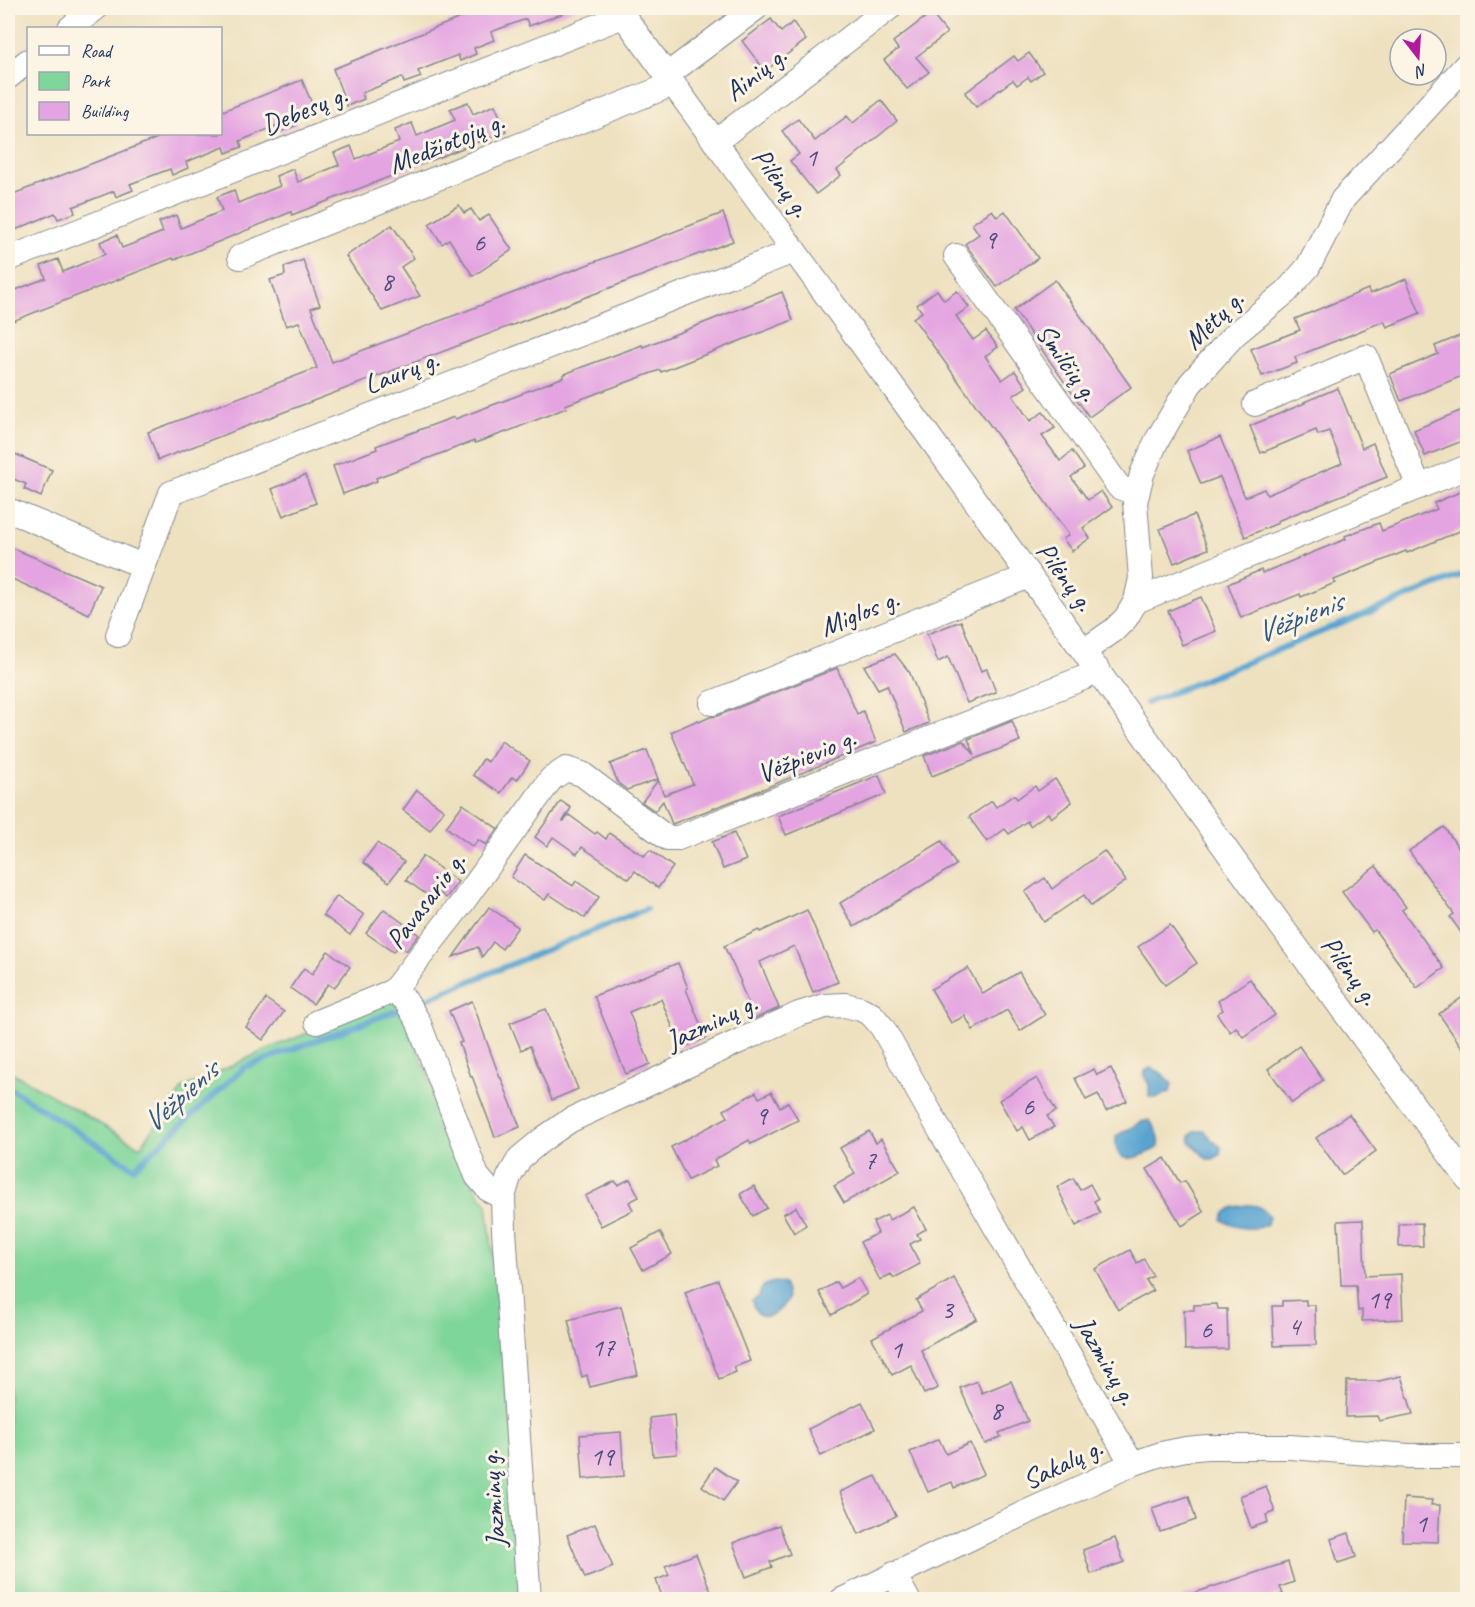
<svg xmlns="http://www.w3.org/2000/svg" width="1475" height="1607" viewBox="0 0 1475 1607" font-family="Caveat,sans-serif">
<rect width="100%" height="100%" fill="#fcf5e5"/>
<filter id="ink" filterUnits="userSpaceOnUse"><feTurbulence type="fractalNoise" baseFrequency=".0167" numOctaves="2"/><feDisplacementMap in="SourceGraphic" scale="12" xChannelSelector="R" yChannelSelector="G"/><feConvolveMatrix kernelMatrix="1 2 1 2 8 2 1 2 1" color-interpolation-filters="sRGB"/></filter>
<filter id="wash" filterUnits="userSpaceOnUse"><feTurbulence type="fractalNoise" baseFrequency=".008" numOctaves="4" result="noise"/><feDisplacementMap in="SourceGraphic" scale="24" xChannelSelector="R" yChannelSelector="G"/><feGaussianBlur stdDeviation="1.35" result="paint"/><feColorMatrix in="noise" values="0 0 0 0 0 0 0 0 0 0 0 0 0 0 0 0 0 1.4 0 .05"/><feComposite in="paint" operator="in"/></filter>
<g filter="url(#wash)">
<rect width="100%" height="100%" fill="#eee1c0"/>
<polygon fill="#7fd69a" stroke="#4d827c" stroke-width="1.5" points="394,999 402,1008 467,1177 487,1204 531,1599 8,1599 8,1070 140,1147 183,1088 270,1048"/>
<g fill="#58a4d1" stroke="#3a6a98" stroke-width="1.5">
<path d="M1150,1068C1160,1070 1166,1077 1172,1084L1170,1092L1156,1098L1149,1097V1085L1144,1076L1145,1071Z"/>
<path d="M1149,1120C1155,1127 1161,1137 1159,1147C1141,1157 1113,1171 1116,1136L1141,1122Z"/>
<polygon points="1195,1131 1205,1131 1211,1139 1221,1147 1220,1155 1213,1159 1207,1159 1190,1142 1190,1136"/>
<path d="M1247,1205C1258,1205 1262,1207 1269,1216L1267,1224C1253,1232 1236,1228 1222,1220C1226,1207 1235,1207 1247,1205Z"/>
<path d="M776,1282L784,1284L787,1291L788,1299C785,1303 781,1308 778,1311C766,1322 754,1315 752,1301L759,1296C761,1286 766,1283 776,1282Z"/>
</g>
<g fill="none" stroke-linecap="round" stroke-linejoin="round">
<g stroke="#58a4d1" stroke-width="6">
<polyline points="1147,703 1468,572"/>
<polyline points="417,1003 646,909"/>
<polyline points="8,1087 134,1168 245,1067 401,1009"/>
</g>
</g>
<g id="blocks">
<g fill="#e4a4e1">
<polygon points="485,8 575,8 575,9 529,26 526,19 491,32 494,40 474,48 476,54 460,61 458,55 418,71 421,77 404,83 402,77 362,93 364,99 347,106 333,69"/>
<polygon points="931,13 947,33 916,57 929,72 907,89 884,60 898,49 893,42"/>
<polygon points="771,19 781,32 793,22 806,40 765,71 742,41"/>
<polygon points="1029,53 1043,72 1031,81 1028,77 1017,85 1013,80 976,107 965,93 1014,56 1018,61"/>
<polygon points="302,80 315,111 294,119 297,125 280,132 278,125 240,141 242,147 226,153 224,147 186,162 188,168 172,175 170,169 130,184 133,190 116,197 114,191 73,207 75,213 58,219 55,213 8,233 8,196 168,134 220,134 220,112"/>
<polygon points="881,100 897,121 837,170 841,175 816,194 790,161 799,154 782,131 798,119 815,141 847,116 853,123"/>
<polygon points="468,102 473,114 495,105 506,131 292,215 291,212 174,260 173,258 8,323 8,293 46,278 41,266 58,259 63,272 105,254 100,242 117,235 122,248 163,232 159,222 176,215 181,228 222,211 217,197 234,190 238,203 280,186 276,176 293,169 298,182 339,165 334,153 351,146 356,159 399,142 395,130 412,123 417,136 455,120 450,109"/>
<polygon points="459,205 464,213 471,209 479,221 489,215 512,250 473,276 449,239 442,244 429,224"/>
<polygon points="992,210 997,217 1005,211 1038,258 997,287 965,244 979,234 972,224"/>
<polygon points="723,213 733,241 158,460 148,432 317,368 299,322 286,326 270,280 285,275 284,267 303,260 320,305 311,308 332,362"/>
<polygon points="392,225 414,258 401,267 420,296 382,311 346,256"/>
<polygon points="1406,279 1420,313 1387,327 1384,321 1348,336 1295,357 1297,363 1262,376 1251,349 1300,330 1295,319 1368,289 1370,294"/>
<polygon points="1055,280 1131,387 1089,417 1014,310"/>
<polygon points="937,290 944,300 957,291 969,307 956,316 973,340 986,331 998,347 985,356 1002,380 1015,371 1026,387 1013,396 1030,421 1043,412 1055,428 1042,436 1060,461 1072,451 1084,468 1071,477 1088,500 1101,491 1112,507 1083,528 1090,538 1072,551 1063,539 1069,535 913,318 922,312 917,305"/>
<polygon points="782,292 793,320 661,372 660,370 565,405 566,408 509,431 475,443 474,441 376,478 377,481 343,494 333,466 377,449 376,446 454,417 455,419 522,394 522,393 564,377 563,375 577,369 642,345 643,347"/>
<polygon points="1462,335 1467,349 1467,374 1401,401 1390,374 1438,354 1435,346"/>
<polygon points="1338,388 1362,448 1373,443 1387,477 1277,521 1278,523 1245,537 1220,477 1201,484 1187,451 1220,437 1245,497 1264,489 1267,495 1342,463 1329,431 1318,435 1316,430 1261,453 1250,426 1305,403 1304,402"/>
<polygon points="1467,408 1467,439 1425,456 1414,430"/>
<polygon points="8,451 52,470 41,497 24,489 26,484 8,477"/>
<polygon points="305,475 316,503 283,516 272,489"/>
<polygon points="1467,489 1467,528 1407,553 1406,551 1334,580 1335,583 1301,597 1300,594 1241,618 1228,584 1261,570 1262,573 1346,539 1345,536 1379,523 1382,531 1437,509 1434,503"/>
<polygon points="1194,515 1208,549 1174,563 1160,529"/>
<polygon points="8,546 101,586 89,614 8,577"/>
<polygon points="1201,597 1216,631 1182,645 1168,611"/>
<polygon points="961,621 981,671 987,669 996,692 967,703 948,657 938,662 927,634"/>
<polygon points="895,654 910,673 929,723 906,732 887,685 878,689 864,666"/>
<polygon points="837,668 857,714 863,711 876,742 746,796 672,824 663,801 655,811 642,802 658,780 664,795 693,784 671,732 698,720 699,722 710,717 717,716"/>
<polygon points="1012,721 1020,741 932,776 924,756 963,741 975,755 968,739"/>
<polygon points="501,741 530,761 517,780 512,777 501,793 473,775 483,759 488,762"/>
<polygon points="647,750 658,779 627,790 618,783 610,764"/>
<polygon points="879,775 886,794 786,835 778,816"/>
<polygon points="1055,779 1072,802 1051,818 1048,813 1030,826 1027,821 1009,834 1005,829 987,842 969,817 992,801 996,807 1014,795 1017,799 1035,786 1038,791"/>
<polygon points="417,790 444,810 430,830 403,810"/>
<polygon points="561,801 571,808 563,821 564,821 569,815 595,834 597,832 606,839 609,833 644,856 650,850 673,867 658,888 635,871 629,879 582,847 577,854 553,837 547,846 535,837"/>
<polygon points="463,804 498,829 486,845 478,840 473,847 446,827"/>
<polygon points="1444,827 1467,860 1467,941 1450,917 1454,914 1409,851"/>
<polygon points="734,833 746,860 723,869 712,842"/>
<polygon points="942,841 956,865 854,927 840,903"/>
<polygon points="377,843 404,862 389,882 363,862"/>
<polygon points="1104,851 1126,881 1091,906 1084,895 1044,922 1025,892 1045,878 1052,889"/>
<polygon points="525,855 573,886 576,881 599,897 585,918 549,894 545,900 511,877"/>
<polygon points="423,856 458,882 446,898 438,892 433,899 406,880"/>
<polygon points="1376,866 1406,907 1402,910 1444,968 1417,988 1375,930 1372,932 1342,892"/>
<polygon points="337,896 364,915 350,935 323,915"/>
<polygon points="489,907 518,927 502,949 493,942 482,957 478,947 453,957"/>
<polygon points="384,909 419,935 406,951 399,945 393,952 366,933"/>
<polygon points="807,910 838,982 813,992 794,946 760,962 779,1008 754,1019 740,983 741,982 724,946 759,930 760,932"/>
<polygon points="1170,925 1197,963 1165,985 1138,947"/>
<polygon points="328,951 350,967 334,988 328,984 313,1004 290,988 304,968 312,974"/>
<polygon points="678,963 688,988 686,989 706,1038 681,1048 661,999 629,1012 650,1064 626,1074 594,996"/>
<polygon points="968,968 983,994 1019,972 1045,1015 1020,1031 1007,1010 973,1030 965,1016 951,1023 931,989"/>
<polygon points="1250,979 1275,1015 1243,1037 1236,1027 1230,1032 1217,1014 1223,1010 1218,1001"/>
<polygon points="1467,994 1467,1055 1439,1014"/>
<polygon points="266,999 284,1012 263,1040 246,1027"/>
<polygon points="472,1001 500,1078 501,1078 520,1127 495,1137 472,1076 471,1077 459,1043 462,1042 449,1011"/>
<polygon points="546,1009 578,1089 552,1100 530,1046 521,1050 510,1023"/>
<polygon points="1299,1046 1323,1080 1292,1103 1268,1069"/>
<polygon points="1111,1068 1127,1101 1106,1111 1098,1094 1086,1100 1075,1078 1094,1069 1097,1075"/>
<polygon points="1037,1078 1056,1111 1047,1116 1054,1127 1030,1140 1023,1127 1017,1131 999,1100"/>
<polygon points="756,1092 759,1098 771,1092 780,1107 788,1102 798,1120 751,1144 749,1140 714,1160 717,1166 688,1180 671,1147 728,1117 724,1110"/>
<polygon points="1349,1114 1376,1151 1342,1175 1316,1138"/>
<polygon points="869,1131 876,1143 881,1139 900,1171 844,1203 834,1186 855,1174 840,1148"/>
<polygon points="1165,1158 1180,1183 1185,1181 1204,1212 1182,1226 1147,1169"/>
<polygon points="1073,1178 1080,1190 1090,1184 1098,1199 1094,1201 1100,1213 1076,1226 1057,1187"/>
<polygon points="630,1179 639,1197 629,1202 633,1210 601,1226 585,1196 615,1181 618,1185"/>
<polygon points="754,1186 767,1208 753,1216 740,1194"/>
<polygon points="796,1207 806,1225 794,1233 783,1214"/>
<polygon points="914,1207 926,1229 917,1234 920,1239 910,1244 920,1264 894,1278 891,1274 880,1280 860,1242 878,1233 873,1222 887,1215 889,1220"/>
<polygon points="1363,1220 1365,1276 1401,1274 1403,1319 1362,1321 1362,1310 1358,1311 1356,1285 1341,1285 1338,1221"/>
<polygon points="1422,1223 1423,1246 1399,1247 1399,1224"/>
<polygon points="660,1232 672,1254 643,1270 631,1248"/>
<polygon points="1130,1250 1137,1263 1144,1259 1153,1276 1146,1280 1153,1291 1118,1310 1095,1269"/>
<polygon points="858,1278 867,1294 832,1315 819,1292 836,1282 840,1288"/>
<polygon points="954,1278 977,1319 921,1350 938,1388 924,1394 911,1365 892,1375 872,1338 922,1311 916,1300"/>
<polygon points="718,1280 750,1361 734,1367 736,1372 719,1379 685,1292"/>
<polygon points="1306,1300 1306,1305 1315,1305 1316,1345 1274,1346 1272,1306 1282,1306 1282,1301"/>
<polygon points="1217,1304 1218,1309 1227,1309 1228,1349 1185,1350 1184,1310 1194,1310 1194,1305"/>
<polygon points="621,1306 638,1375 590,1387 587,1375 582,1377 568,1320"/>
<polygon points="1401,1376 1413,1414 1379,1421 1377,1416 1346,1417 1347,1381 1379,1381"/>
<polygon points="977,1381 982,1393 1011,1381 1028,1421 999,1433 1001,1437 985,1444 960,1388"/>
<polygon points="862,1402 875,1429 821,1456 808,1429"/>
<polygon points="674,1415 677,1454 653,1456 650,1418"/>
<polygon points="621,1432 624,1476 583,1479 580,1435"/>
<polygon points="939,1439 946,1454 970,1443 984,1474 954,1488 952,1482 928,1492 910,1452"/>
<polygon points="715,1467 737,1482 723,1501 702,1486"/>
<polygon points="876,1476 896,1516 859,1534 840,1492"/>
<polygon points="1266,1486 1275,1512 1266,1515 1268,1522 1251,1528 1240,1496"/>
<polygon points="1189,1496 1196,1520 1160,1532 1152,1508"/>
<polygon points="1404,1498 1432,1500 1431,1505 1440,1505 1438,1542 1402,1541"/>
<polygon points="595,1524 613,1567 585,1578 567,1535"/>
<polygon points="779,1525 790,1554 770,1562 772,1567 746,1577 733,1543"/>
<polygon points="1349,1533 1356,1557 1338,1563 1331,1539"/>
<polygon points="1115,1538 1124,1562 1091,1574 1083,1550"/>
<polygon points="696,1554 711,1592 692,1599 663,1599 656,1580 669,1575 665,1566"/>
<polygon points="1288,1562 1294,1582 1280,1587 1283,1594 1267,1599 1183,1599 1182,1597"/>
</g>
</g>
</g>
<g filter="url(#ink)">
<use href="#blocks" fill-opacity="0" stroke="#84888f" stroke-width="1.5"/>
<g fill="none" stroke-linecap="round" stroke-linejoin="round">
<defs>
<g id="minor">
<polyline points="618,8 928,435 1284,930 1468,1179"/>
<polyline points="70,28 96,8"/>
<polyline points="667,75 756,8"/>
<polyline points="8,77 28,61"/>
<polyline points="715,142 889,8"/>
<polyline points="956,256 1119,487 1137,494"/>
<polyline points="240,257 673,84"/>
<polyline points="8,259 623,16"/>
<polyline points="1255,404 1366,357 1419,487"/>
<polyline points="8,510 143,566"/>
<polyline points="1136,601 1468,467"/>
<polyline points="118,635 171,493 794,251"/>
<polyline points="1084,651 1114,630 1126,618 1136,601 1141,578 1135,502 1142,474 1156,442 1190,384 1234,335 1286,292 1308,267 1343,199 1468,63"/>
<polyline points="712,703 1029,576"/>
<polyline points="393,991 405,1000 418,1021 477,1176 489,1190 503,1197"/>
<polyline points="317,1022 393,991 462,903 551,779 566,769 582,774 667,838 678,838 1083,678 1097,669"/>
<polyline points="894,1574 908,1600"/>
<polyline points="529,1600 504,1230 503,1197 509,1177 520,1158 543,1139 569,1121 733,1044 799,1014 825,1006 845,1005 861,1009 872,1015 882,1027 945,1139 1132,1464"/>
<polyline points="842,1600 979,1534 1132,1464 1161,1454 1186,1449 1207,1447 1290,1447 1409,1456 1468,1456"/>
</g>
</defs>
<use href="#minor" stroke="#84888f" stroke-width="26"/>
<use href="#minor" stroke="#fff" stroke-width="24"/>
</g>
</g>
<g text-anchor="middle" stroke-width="6" stroke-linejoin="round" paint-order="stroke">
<g font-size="26" fill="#4d4c7f">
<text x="811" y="166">1</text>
<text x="990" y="248">9</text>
<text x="479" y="251">6</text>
<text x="387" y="290">8</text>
<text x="1028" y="1115">6</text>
<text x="761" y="1124">9</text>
<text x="870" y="1169">7</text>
<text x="1379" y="1308">19</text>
<text x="947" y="1318">3</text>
<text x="1294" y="1335">4</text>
<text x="1206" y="1338">6</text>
<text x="603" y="1356">17</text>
<text x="896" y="1358">1</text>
<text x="996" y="1419">8</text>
<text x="602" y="1465">19</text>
<text x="1421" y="1532">1</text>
</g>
<g font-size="28" fill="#1b2f5e" stroke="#fcf5e5">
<text transform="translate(755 73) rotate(-38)" y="10">Ainių g.</text>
<text transform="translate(304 109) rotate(-22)" y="10">Debesų g.</text>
<text transform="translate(446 142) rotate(-22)" y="10">Medžiotojų g.</text>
<text transform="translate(782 182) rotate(54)" y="10">Pilėnų g.</text>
<text transform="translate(1213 319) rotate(-44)" y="10">Mėtų g.</text>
<text transform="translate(1068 362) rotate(55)" y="10">Smilčių g.</text>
<text transform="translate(401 371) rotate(-21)" y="10">Laurų g.</text>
<text transform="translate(1066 576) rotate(54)" y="10">Pilėnų g.</text>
<text transform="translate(859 612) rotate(-22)" y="10">Miglos g.</text>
<text transform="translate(806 755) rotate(-22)" y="10">Vėžpievio g.</text>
<text transform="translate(425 900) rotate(-53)" y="10">Pavasario g.</text>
<text transform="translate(1351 970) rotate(54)" y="10">Pilėnų g.</text>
<text transform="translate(711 1021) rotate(-25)" y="10">Jazminų g.</text>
<text transform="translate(1107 1360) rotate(60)" y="10">Jazminų g.</text>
<text transform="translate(1062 1463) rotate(-25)" y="10">Sakalų g.</text>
<text transform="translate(492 1499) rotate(-94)" y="10">Jazminų g.</text>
</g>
<g font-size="30" font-style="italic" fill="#305886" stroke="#fcf5e5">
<text transform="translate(1299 617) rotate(-22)" y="10">Vėžpienis</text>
<text transform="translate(180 1096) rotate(-42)" y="10">Vėžpienis</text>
</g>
</g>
<rect width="1475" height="1607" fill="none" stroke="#fcf5e5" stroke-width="30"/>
<rect x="27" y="27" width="195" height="108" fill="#fcf5e5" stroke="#a2a6af" stroke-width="1.5"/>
<rect x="39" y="46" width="30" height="9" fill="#ffffff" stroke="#a2a6af" stroke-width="1.5"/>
<text x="81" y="57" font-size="18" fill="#1b2f5e">Road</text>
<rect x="39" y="72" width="30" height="18" fill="#7fd69a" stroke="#a2a6af" stroke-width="1.5"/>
<text x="81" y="87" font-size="18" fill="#1b2f5e">Park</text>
<rect x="39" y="102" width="30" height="18" fill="#e4a4e1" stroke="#a2a6af" stroke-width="1.5"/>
<text x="81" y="117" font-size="18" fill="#1b2f5e">Building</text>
<g transform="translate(1418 57) rotate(163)"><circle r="28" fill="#fcf5e5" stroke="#a2a6af" stroke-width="1.5"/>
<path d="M0-4.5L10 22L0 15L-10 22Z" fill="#b5179e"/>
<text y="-9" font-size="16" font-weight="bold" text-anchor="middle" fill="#1b2f5e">N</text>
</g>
</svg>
